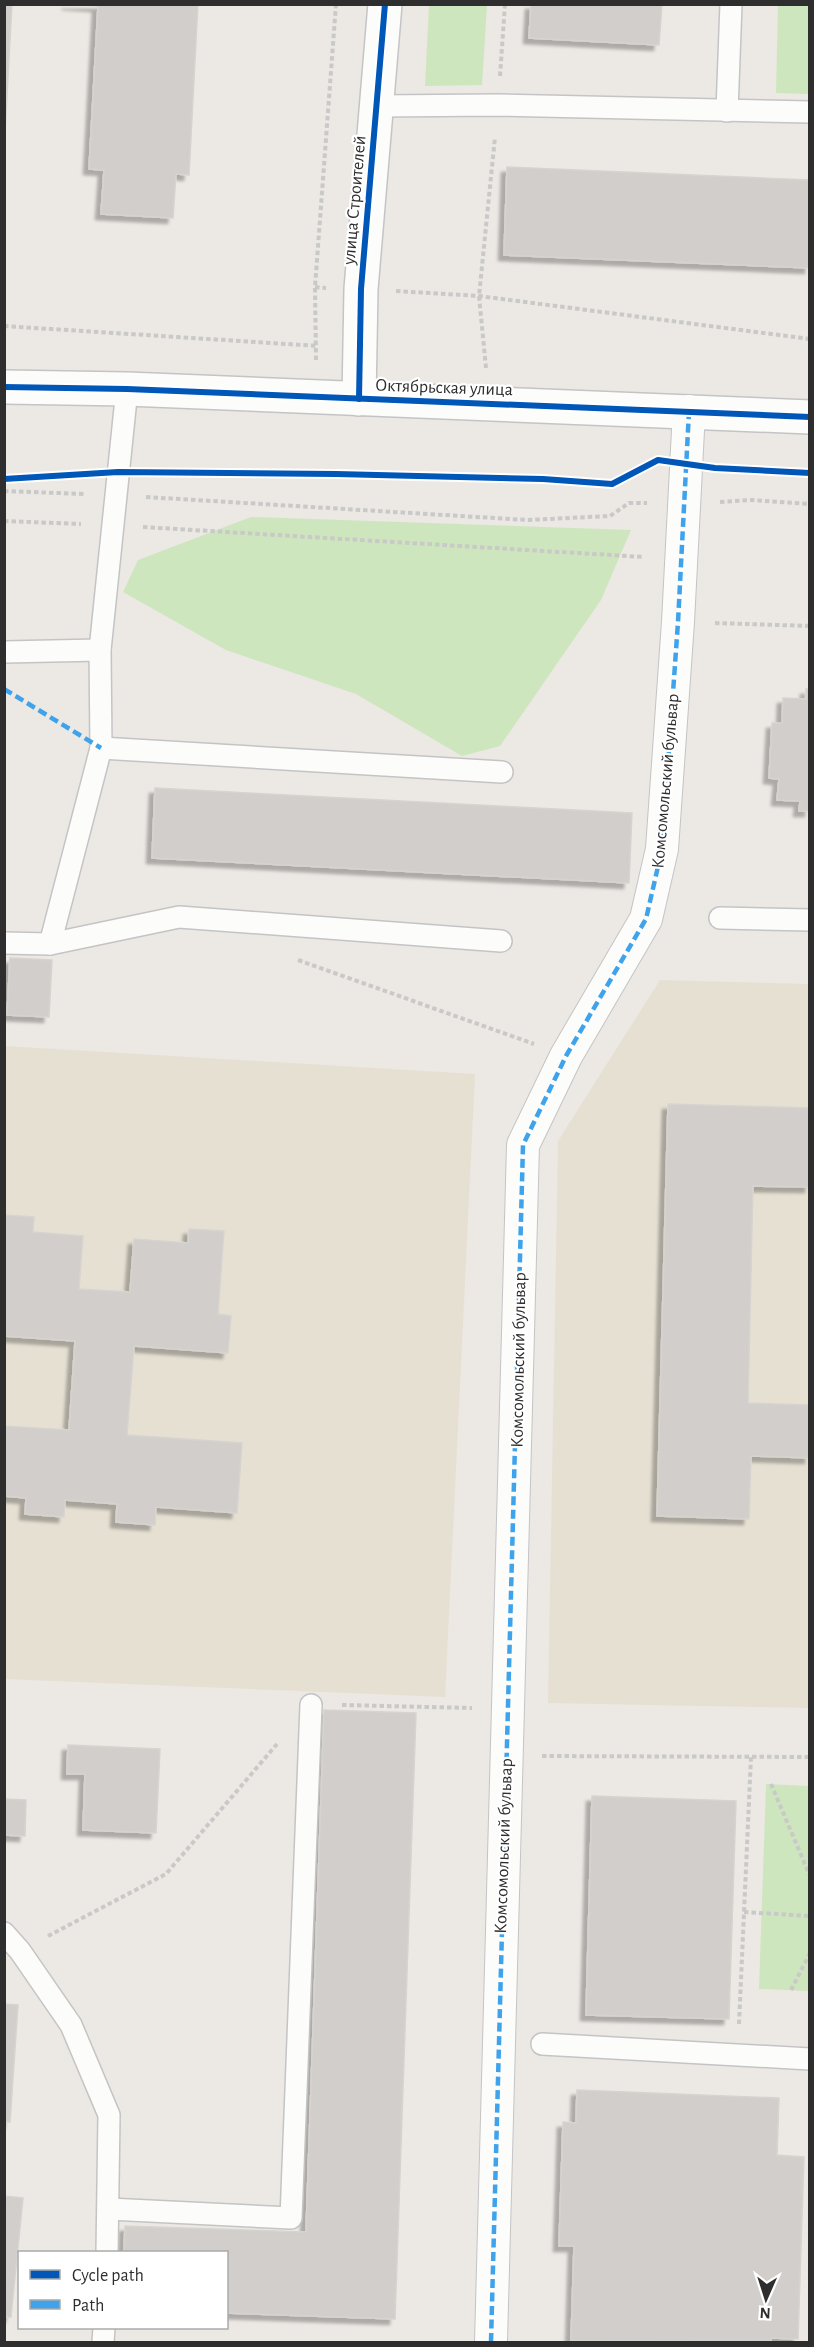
<svg xmlns="http://www.w3.org/2000/svg" width="814" height="2347" viewBox="0 0 814 2347" font-family="'Alegreya Sans',sans-serif">
<defs>
<filter id="shadow"><feDropShadow dx="-5.5" dy="5.5" stdDeviation="1.5" flood-color="#0004"/></filter>
</defs>
<rect width="100%" height="100%" fill="#ece8e4"/>
<g fill="#e6e0d3">
<polygon points="660,980 809,984 809,1708 548,1703 558,1141"/>
<polygon points="5,1046 475,1074 445,1697 5,1679"/>
</g>
<g fill="#cee6be">
<polygon points="429,5 487,5 482,85 425,86"/>
<polygon points="778,5 809,5 809,94 776,93"/>
<polygon points="251,517 631,530 601,600 500,746 462,756 356,694 226,650 123,592 138,560"/>
<polygon points="766,1784 809,1786 809,1991 759,1989"/>
</g>
<g fill="#d1cecb" stroke="#d7d4d0" stroke-width="1.5" filter="url(#shadow)">
<polygon points="4,4 12,4 4,150"/>
<polygon points="67,4 198,4 189,175 176,174 173,218 101,214 104,170 89,169 98,6"/>
<polygon points="531,4 662,4 659,45 529,38"/>
<polygon points="507,167 810,180 810,268 504,255"/>
<polygon points="806,689 810,689 810,811 799,811 800,801 777,800 779,779 769,778 772,723 782,723 783,698 806,699"/>
<polygon points="155,788 632,813 629,883 152,858"/>
<polygon points="10,958 52,960 49,1017 7,1015"/>
<polygon points="668,1104 810,1108 810,1187 753,1186 748,1403 810,1405 810,1458 751,1456 749,1519 657,1516"/>
<polygon points="4,1215 34,1217 33,1232 83,1236 79,1289 130,1292 134,1239 188,1243 189,1229 224,1231 218,1314 231,1316 228,1353 134,1346 127,1435 242,1443 237,1513 156,1507 155,1525 116,1522 117,1504 65,1500 64,1517 25,1514 26,1498 4,1496 4,1426 69,1430 75,1341 4,1336"/>
<polygon points="324,1710 416,1713 395,2319 226,2313 226,2252 124,2252 125,2226 306,2232"/>
<polygon points="68,1745 160,1749 156,1833 83,1830 85,1774 67,1774"/>
<polygon points="592,1796 736,1801 729,2019 586,2015"/>
<polygon points="4,1799 26,1800 25,1836 4,1835"/>
<polygon points="4,2004 18,2005 10,2122 4,2121"/>
<polygon points="577,2090 779,2098 777,2155 804,2157 798,2339 771,2338 771,2342 571,2341 574,2246 559,2246 563,2122 576,2123"/>
<polygon points="4,2196 23,2198 11,2317 4,2317"/>
</g>
<g fill="none" stroke-linecap="round" stroke-linejoin="round">
<defs>
<g id="service">
<polyline points="378,106 498,105 810,112"/>
<polyline points="727,111 731,4"/>
<polyline points="4,652 100,650"/>
<polyline points="101,748 502,772"/>
<polyline points="720,918 810,920"/>
<polyline points="4,943 50,944 101,748 100,650 127,389"/>
<polyline points="50,944 179,917 501,941"/>
<polyline points="4,1933 20,1951 71,2025 109,2115 107,2252"/>
<polyline points="542,2044 810,2059"/>
<polyline points="109,2209 291,2218 311,1705"/>
<polyline points="103,2342 104,2328"/>
</g>
<polyline id="pedestrian" points="491,2342 523,1145 566,1056 646,919 662,849 678,622 689,411"/>
<g id="tertiary">
<polyline points="4,387 127,389 810,417"/>
<polyline points="359,399 361,289 385,4"/>
</g>
</defs>
<use href="#service" stroke="#c5c4c5" stroke-width="24"/>
<use href="#pedestrian" stroke="#c5c4c5" stroke-width="34"/>
<use href="#tertiary" stroke="#c5c4c5" stroke-width="36"/>
<g stroke="#c9c9c8" stroke-width="4" stroke-dasharray="4.5 3" stroke-linecap="butt">
<polyline points="500,76 505,4"/>
<polyline points="315,287 326,288"/>
<polyline points="396,291 479,296 810,339"/>
<polyline points="4,326 318,346"/>
<polyline points="316,360 315,287 336,4"/>
<polyline points="486,368 479,296 495,137"/>
<polyline points="4,491 85,494"/>
<polyline points="146,497 527,520 610,516 629,503 647,503"/>
<polyline points="720,502 752,500 810,504"/>
<polyline points="4,521 81,524"/>
<polyline points="143,527 644,557"/>
<polyline points="715,623 810,626"/>
<polyline points="298,960 534,1044"/>
<polyline points="342,1705 472,1708"/>
<polyline points="542,1756 810,1757"/>
<polyline points="771,1784 810,1876"/>
<polyline points="744,1912 810,1916"/>
<polyline points="48,1936 166,1874 277,1744"/>
<polyline points="791,1990 810,1953"/>
<polyline points="739,2024 751,1757"/>
</g>
<use href="#service" stroke="#fcfcfb" stroke-width="21"/>
<use href="#pedestrian" stroke="#fcfcfb" stroke-width="32"/>
<use href="#tertiary" stroke="#fcfcfb" stroke-width="33"/>
<g stroke="#3ea3eb" stroke-width="4.5" stroke-dasharray="9 4.5" stroke-linecap="butt">
<polyline points="4,689 101,748"/>
<polyline points="491,2342 523,1145 566,1056 646,919 662,849 678,622 689,411"/>
</g>
<defs>
<g id="cycleway">
<polyline points="4,387 127,389 810,417"/>
<polyline points="359,399 361,289 385,4"/>
<polyline points="4,479 118,472 336,474 543,479 612,484 658,460 715,468 810,473"/>
</g>
</defs>
<use href="#cycleway" stroke="#fff" stroke-width="10"/>
<use href="#cycleway" stroke="#0057b8" stroke-width="6"/>
</g>
<g text-anchor="middle" stroke-width="4.5" stroke-linejoin="round" paint-order="stroke">
<g font-size="18" fill="#2e2e2e" stroke="#fff">
<text transform="translate(354 200) rotate(-85)" y="6">улица Строителей</text>
<text transform="translate(444 387) rotate(2)" y="6">Октябрьская улица</text>
<text transform="translate(665 781) rotate(-85)" y="6">Комсомольский бульвар</text>
<text transform="translate(518 1360) rotate(-89)" y="6">Комсомольский бульвар</text>
<text transform="translate(503 1846) rotate(-88)" y="6">Комсомольский бульвар</text>
</g>
</g>
<rect width="814" height="2347" fill="none" stroke="#2e2e2e" stroke-width="12"/>
<rect x="18" y="2251" width="210" height="78" fill="#ffffff" stroke="#ababab" stroke-width="1.5"/>
<rect x="30" y="2270" width="30" height="9" fill="#0057b8" stroke="#ababab" stroke-width="1.5"/>
<text x="72" y="2281" font-size="18" fill="#2e2e2e">Cycle path</text>
<rect x="30" y="2300" width="30" height="9" fill="#3ea3eb" stroke="#ababab" stroke-width="1.5"/>
<text x="72" y="2311" font-size="18" fill="#2e2e2e">Path</text>
<g transform="translate(766 2299) rotate(183)" stroke="#ffffff" stroke-width="4.5" paint-order="stroke">
<path d="M0-4.5L10 22L0 15L-10 22Z" fill="#2e2e2e"/>
<text y="-9" font-size="16" font-weight="bold" text-anchor="middle" fill="#2e2e2e">N</text>
</g>
</svg>
